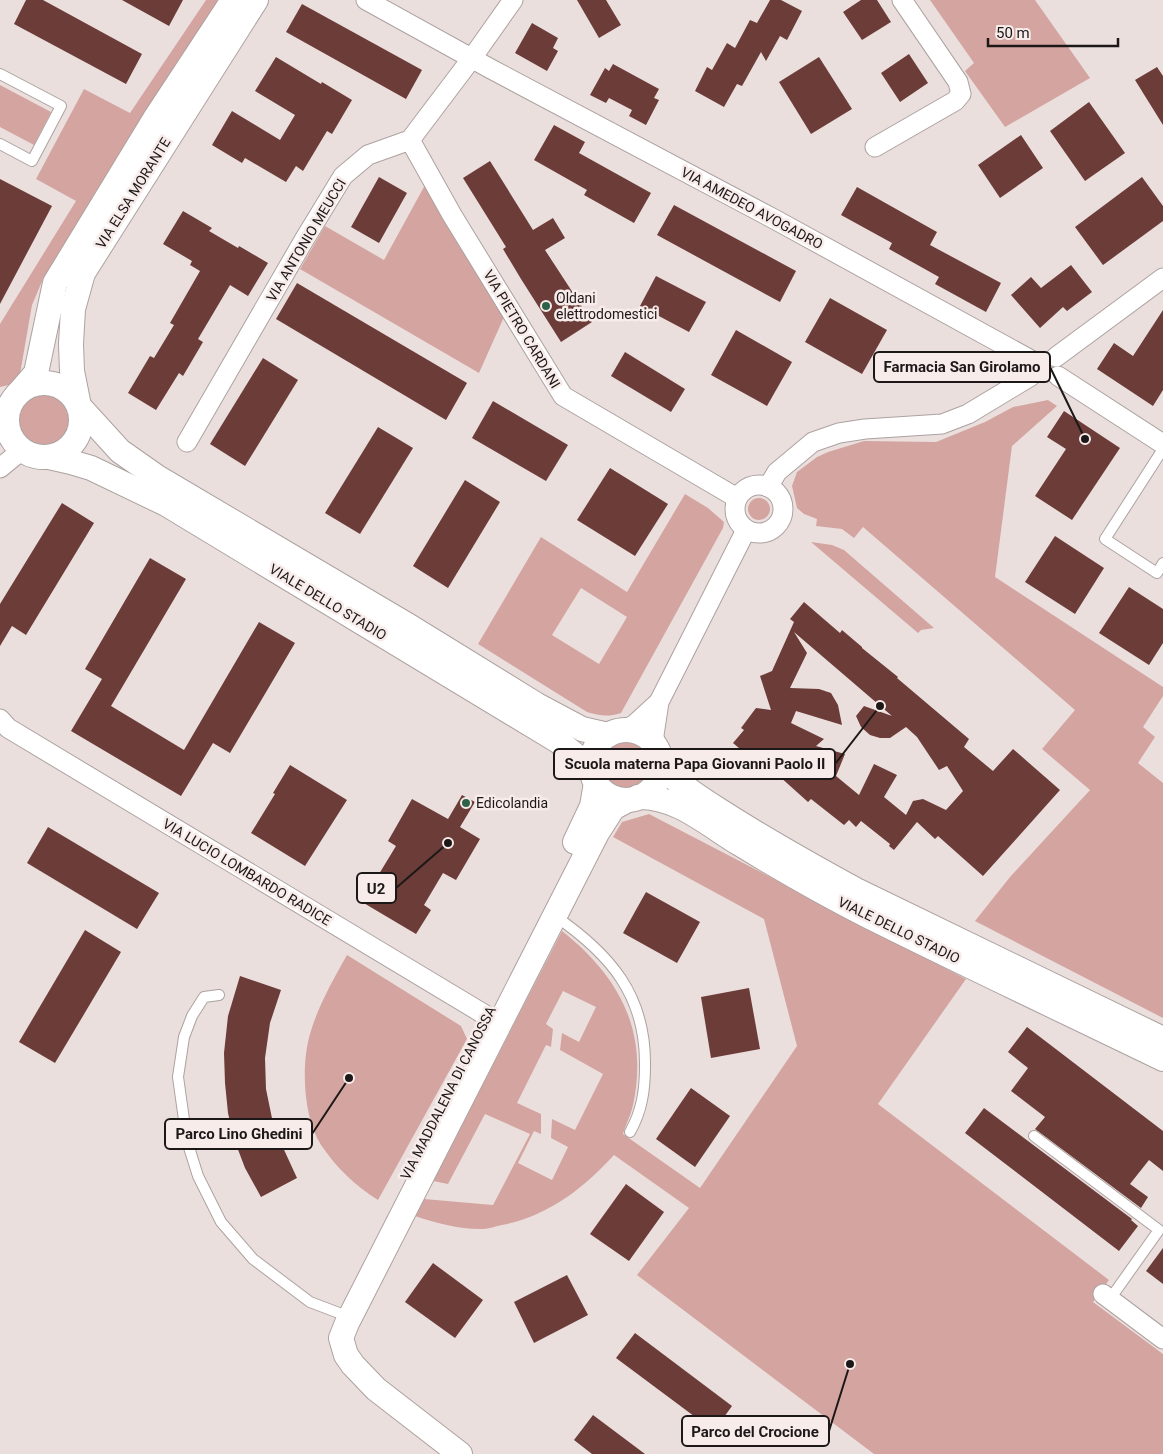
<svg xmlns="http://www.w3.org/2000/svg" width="1163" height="1454" viewBox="0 0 1163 1454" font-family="Roboto,sans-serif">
<rect width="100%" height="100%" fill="#ebdfde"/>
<g fill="#d4a5a0" fill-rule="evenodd">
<polygon points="206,0 217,0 217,6 43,279 32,305 20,374 9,385 0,387 0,324 76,201 36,179 84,89 130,113"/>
<polygon points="930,0 1035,0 1090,78 1005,127 965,71 974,63"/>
<polygon points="0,85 51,112 34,145 0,127"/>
<polygon points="425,185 504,317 479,373 300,269 325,226 384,260"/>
<circle cx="45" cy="420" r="27"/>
<polygon points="1048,400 1057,406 1012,446 995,577 1163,687 1163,696 1143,727 1155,737 1138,763 1163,783 1163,1018 975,921 1010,877 1090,790 1042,749 1075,710 863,527 854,538 842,529 816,526 817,519 804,514 797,508 792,486 797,472 817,457 828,452 864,441 936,442 985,422 1013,407"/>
<path d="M685,494L708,508L724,522L723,528L621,713C608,717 600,716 587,712L478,644L541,537L627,592ZM581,588L627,617L599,664L552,635Z"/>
<circle cx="759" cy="509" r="11"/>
<polygon points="811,542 832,545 844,550 934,628 921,630 918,633"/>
<circle cx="627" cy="766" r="28"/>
<path d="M649,814L966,979L878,1104L1109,1280L1093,1302L1163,1354V1454H874L637,1275L689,1208L614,1155C583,1189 548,1216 502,1225C496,1226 489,1229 483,1229C463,1230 435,1223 415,1216L424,1199L493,1205L530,1134L485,1114L448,1184L433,1181L562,931C619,976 649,1031 633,1105C631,1115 626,1124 623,1134L700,1188L797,1046L764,919L613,837L622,822ZM563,991L596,1007L579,1042L562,1033L560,1050L603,1074L575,1130L552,1119L551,1138L568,1147L552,1180L518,1163L534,1131L541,1134V1114L517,1103L546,1045L551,1047L553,1029L546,1024Z"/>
<path d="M347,955L461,1026L467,1039L378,1200C355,1186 336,1167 321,1145C303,1117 301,1065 310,1034C318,1006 333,980 347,955Z"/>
</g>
<g fill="#6b3c38" fill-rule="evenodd">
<polygon points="26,0 43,0 142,54 126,84 14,24"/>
<polygon points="122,0 183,0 169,26"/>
<polygon points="577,0 606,0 621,25 599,38"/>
<polygon points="770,0 781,0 802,11 787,40 780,36 766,61 761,52 742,86 737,84 724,107 695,91 707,67 712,70 727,43 735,48 750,20 757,23"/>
<polygon points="861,0 877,0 891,22 862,40 843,12"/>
<polygon points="302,4 422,70 406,99 286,32"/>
<polygon points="532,23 558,38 553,48 558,51 547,71 515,53"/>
<polygon points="909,54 928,83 900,102 881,73"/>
<polygon points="276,57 321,84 322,82 352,100 332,134 327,131 303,171 296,166 286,182 245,158 242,163 212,145 232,111 280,140 295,115 255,91"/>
<polygon points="819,57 852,109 811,134 779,82"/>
<polygon points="613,64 659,89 654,98 659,100 646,125 629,116 632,110 609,98 606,103 590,95 605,68 609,71"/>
<polygon points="1157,67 1163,76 1163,125 1135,80"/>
<polygon points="1089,102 1125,153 1085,181 1050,131"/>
<polygon points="554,125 585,142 579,153 651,193 634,223 584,195 587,190 534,160"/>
<polygon points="1021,135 1043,168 1000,198 978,165"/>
<polygon points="490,161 533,230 553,218 565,238 545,250 592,322 561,342 521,279 503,249 506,247 463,178"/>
<polygon points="379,177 407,193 379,243 351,227"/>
<polygon points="1142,177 1163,206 1163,221 1103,265 1075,227"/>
<polygon points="0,179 52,206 0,304"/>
<polygon points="857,187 937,232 930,245 1001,283 986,312 935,284 939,277 889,249 892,243 841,215"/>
<polygon points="674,205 796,271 780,302 657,235"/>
<polygon points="183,211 212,228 209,231 238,248 239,246 268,263 248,296 230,285 198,339 203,342 183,376 179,373 156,410 128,393 150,356 154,358 174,325 170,323 200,271 190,265 192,261 163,244"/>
<polygon points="1071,265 1092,292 1067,311 1063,307 1040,328 1011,295 1031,277 1041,288"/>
<polygon points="656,276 706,302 689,332 640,306"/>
<polygon points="297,283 467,383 446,420 276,319"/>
<polygon points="830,298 887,330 862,374 805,342"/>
<polygon points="1163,310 1163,390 1153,406 1097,369 1114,343 1133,356"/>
<polygon points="736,330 792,362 767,406 711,375"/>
<polygon points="625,352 685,389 671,412 611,376"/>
<polygon points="263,358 298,380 245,466 210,444"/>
<polygon points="493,401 568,445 546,481 472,438"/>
<polygon points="1064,411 1120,448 1072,520 1035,496 1066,449 1047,437"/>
<polygon points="378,427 413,448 360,534 325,513"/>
<polygon points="610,468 668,504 635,556 577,520"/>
<polygon points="465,480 500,502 448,588 413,566"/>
<polygon points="62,503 94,523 26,635 12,626 0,646 0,604"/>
<polygon points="1055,536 1104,568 1075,614 1025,582"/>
<polygon points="150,558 186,579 111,706 184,750 259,622 295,643 230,753 213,743 181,796 71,731 102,679 85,669"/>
<polygon points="1129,587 1163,609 1163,643 1149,665 1099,633"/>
<path d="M804,602L840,633L842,630L862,647V648L898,677L897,678L969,739L964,747L993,771L1013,749L1060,790L983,876L938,836L935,839L917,822L894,850L889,846L890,844L861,821L856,827L849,820L844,825L811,799L808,802L769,767L766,771L733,743L744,730L741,728L756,708L771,710L760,676L772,671L794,622L790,619ZM794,632L892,716L864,706L856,716L861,727L870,735L880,738H890L906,727L917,737L939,770L947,766L963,791L946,810L923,799L913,801L906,815L884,797L897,775L874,764L859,795L836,776L845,754L816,746L824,739L791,723L796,711L842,725L838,705L831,693L819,689L790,688L807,653Z"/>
<polygon points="290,765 347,800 305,866 251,833 275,794 273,793"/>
<polygon points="462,795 475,802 460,827 480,839 456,880 443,873 424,905 431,910 416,934 362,902 396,846 388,841 412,799 448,819"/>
<polygon points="48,827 159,893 137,929 27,863"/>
<polygon points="646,892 700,922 677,963 623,933"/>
<polygon points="85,930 121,952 55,1063 19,1042"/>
<polygon points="240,976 281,990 270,1023 265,1058 266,1089 274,1128 297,1178 261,1197 245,1168 234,1139 228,1113 225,1083 224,1053 228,1016"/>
<polygon points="749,988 760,1049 711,1058 701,997"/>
<polygon points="1027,1027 1163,1131 1163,1171 1149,1160 1130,1184 1148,1197 1141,1208 1035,1129 1045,1117 1011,1091 1028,1068 1008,1052"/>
<polygon points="691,1088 730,1116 695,1167 656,1139"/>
<polygon points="984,1108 1132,1219 1131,1220 1138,1226 1119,1251 965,1133"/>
<polygon points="626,1184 664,1212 629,1261 590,1234"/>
<polygon points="1163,1248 1163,1284 1146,1271"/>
<polygon points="433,1263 483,1300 455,1338 405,1302"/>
<polygon points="567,1275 588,1315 534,1343 514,1302"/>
<polygon points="635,1333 732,1406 714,1431 616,1358"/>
<polygon points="593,1415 645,1454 592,1454 574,1440"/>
</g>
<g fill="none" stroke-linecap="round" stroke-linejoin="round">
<defs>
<g id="service">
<polyline points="0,74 61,106 32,161 0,144"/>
<polyline points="1163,449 1105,539 1157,573 1163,563"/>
<path d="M555,916C610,954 646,995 645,1066C645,1090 642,1111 630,1132"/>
<polyline points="219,995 204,997 192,1016 184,1037 178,1077 187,1141 198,1176 221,1222 253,1259 310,1302 339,1313"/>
<polyline points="1034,1136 1159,1230 1110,1299"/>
</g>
<g id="minor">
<polyline points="366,0 491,69 774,219 1031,360"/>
<polyline points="410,140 452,215 563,396 737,498"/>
<polyline points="875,147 955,101 961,94 958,82 902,0"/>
<polyline points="1056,357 1163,278"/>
<polyline points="1058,376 1163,444"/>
<polyline points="0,408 8,412"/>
<polyline points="187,442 304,240 343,176 368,155 410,140 472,58 513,0"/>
<polyline points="0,468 22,450"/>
<circle cx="759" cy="509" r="24"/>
<polyline points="768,487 777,472 813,442 839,433 865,429 942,424 968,414 1031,376"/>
<polyline points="0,719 8,728 487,1016"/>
<polyline points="626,730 635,724 659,702"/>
<polyline points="655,745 654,735 659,702 746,530"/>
<polyline points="1103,1294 1163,1339"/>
</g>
<g id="tertiary">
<polyline points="256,0 83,273 73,309 71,344 72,371 79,406 120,451 157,477 409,626 537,705 582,729 608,735"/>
<circle cx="44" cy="420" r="37"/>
<polyline points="17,395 36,373 55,283 156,117 233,0"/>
<polyline points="49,457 71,462 91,468 166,504 558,741 584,762 592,773"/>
<circle cx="626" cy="765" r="35"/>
<path d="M660,755C663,763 667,771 673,777C691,794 713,806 733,819C773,844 814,867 856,890L1163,1039"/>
<path d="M638,797C677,796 708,825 740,844C781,869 823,893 866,915C964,964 1064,1011 1163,1059"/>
<polyline points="575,842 592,806 596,783"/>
<polyline points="460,1454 376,1389 353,1365 346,1355 341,1338 347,1323 597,833 613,808 628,800"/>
</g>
</defs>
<use href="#service" stroke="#aca2a0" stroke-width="12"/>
<use href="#minor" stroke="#aca2a0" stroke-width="21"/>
<use href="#tertiary" stroke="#aca2a0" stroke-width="26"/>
<use href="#service" stroke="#fff" stroke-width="10"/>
<use href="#minor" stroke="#fff" stroke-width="19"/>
<use href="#tertiary" stroke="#fff" stroke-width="24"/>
</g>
<g fill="#2d6248" stroke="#f8eceb" stroke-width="2">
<circle cx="546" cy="306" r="5"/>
<circle cx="466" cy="803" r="5"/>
</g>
<g text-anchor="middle" stroke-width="5" stroke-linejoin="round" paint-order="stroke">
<g font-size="14" fill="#1c1817" stroke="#f8eceb">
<text transform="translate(133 193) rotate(-58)" y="5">VIA ELSA MORANTE</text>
<text transform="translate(752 208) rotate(28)" y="5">VIA AMEDEO AVOGADRO</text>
<text transform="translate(306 240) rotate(-59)" y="5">VIA ANTONIO MEUCCI</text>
<text transform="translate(522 329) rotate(59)" y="5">VIA PIETRO CARDANI</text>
<text transform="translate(328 602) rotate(31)" y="5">VIALE DELLO STADIO</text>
<text transform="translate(247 872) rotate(31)" y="5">VIA LUCIO LOMBARDO RADICE</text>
<text transform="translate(899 930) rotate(26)" y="5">VIALE DELLO STADIO</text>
<text transform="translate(448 1093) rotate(-63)" y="5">VIA MADDALENA DI CANOSSA</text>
</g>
<g font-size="14" fill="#1c1817" stroke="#f8eceb" text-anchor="start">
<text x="556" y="303">Oldani<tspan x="556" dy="16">elettrodomestici</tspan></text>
<text x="476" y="808">Edicolandia</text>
</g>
</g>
<path fill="none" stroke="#1c1817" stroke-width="2" d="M1085 439L1050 367M880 706L835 764M448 843L396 888M349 1078L312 1134M850 1364L829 1431"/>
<g fill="#1c1817" stroke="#f8eceb" stroke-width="2">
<circle cx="1085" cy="439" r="5"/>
<circle cx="880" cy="706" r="5"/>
<circle cx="448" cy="843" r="5"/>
<circle cx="349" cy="1078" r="5"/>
<circle cx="850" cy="1364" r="5"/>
</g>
<g fill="#f8eceb" stroke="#1c1817" stroke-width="2">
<rect x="874" y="352" width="176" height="30" rx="5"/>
<rect x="554" y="749" width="281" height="30" rx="5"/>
<rect x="357" y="873" width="39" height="30" rx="5"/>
<rect x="165" y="1119" width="147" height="30" rx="5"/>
<rect x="682" y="1416" width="147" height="30" rx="5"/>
</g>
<g font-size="15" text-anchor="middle" font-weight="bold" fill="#1c1817">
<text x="962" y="372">Farmacia San Girolamo</text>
<text x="695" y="769">Scuola materna Papa Giovanni Paolo II</text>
<text x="376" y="894">U2</text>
<text x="239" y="1139">Parco Lino Ghedini</text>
<text x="755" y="1437">Parco del Crocione</text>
</g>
<path d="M988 38v8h130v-8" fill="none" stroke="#1c1817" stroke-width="2.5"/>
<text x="996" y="38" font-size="15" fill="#1c1817" stroke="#f8eceb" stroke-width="4" paint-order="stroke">50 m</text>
</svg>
